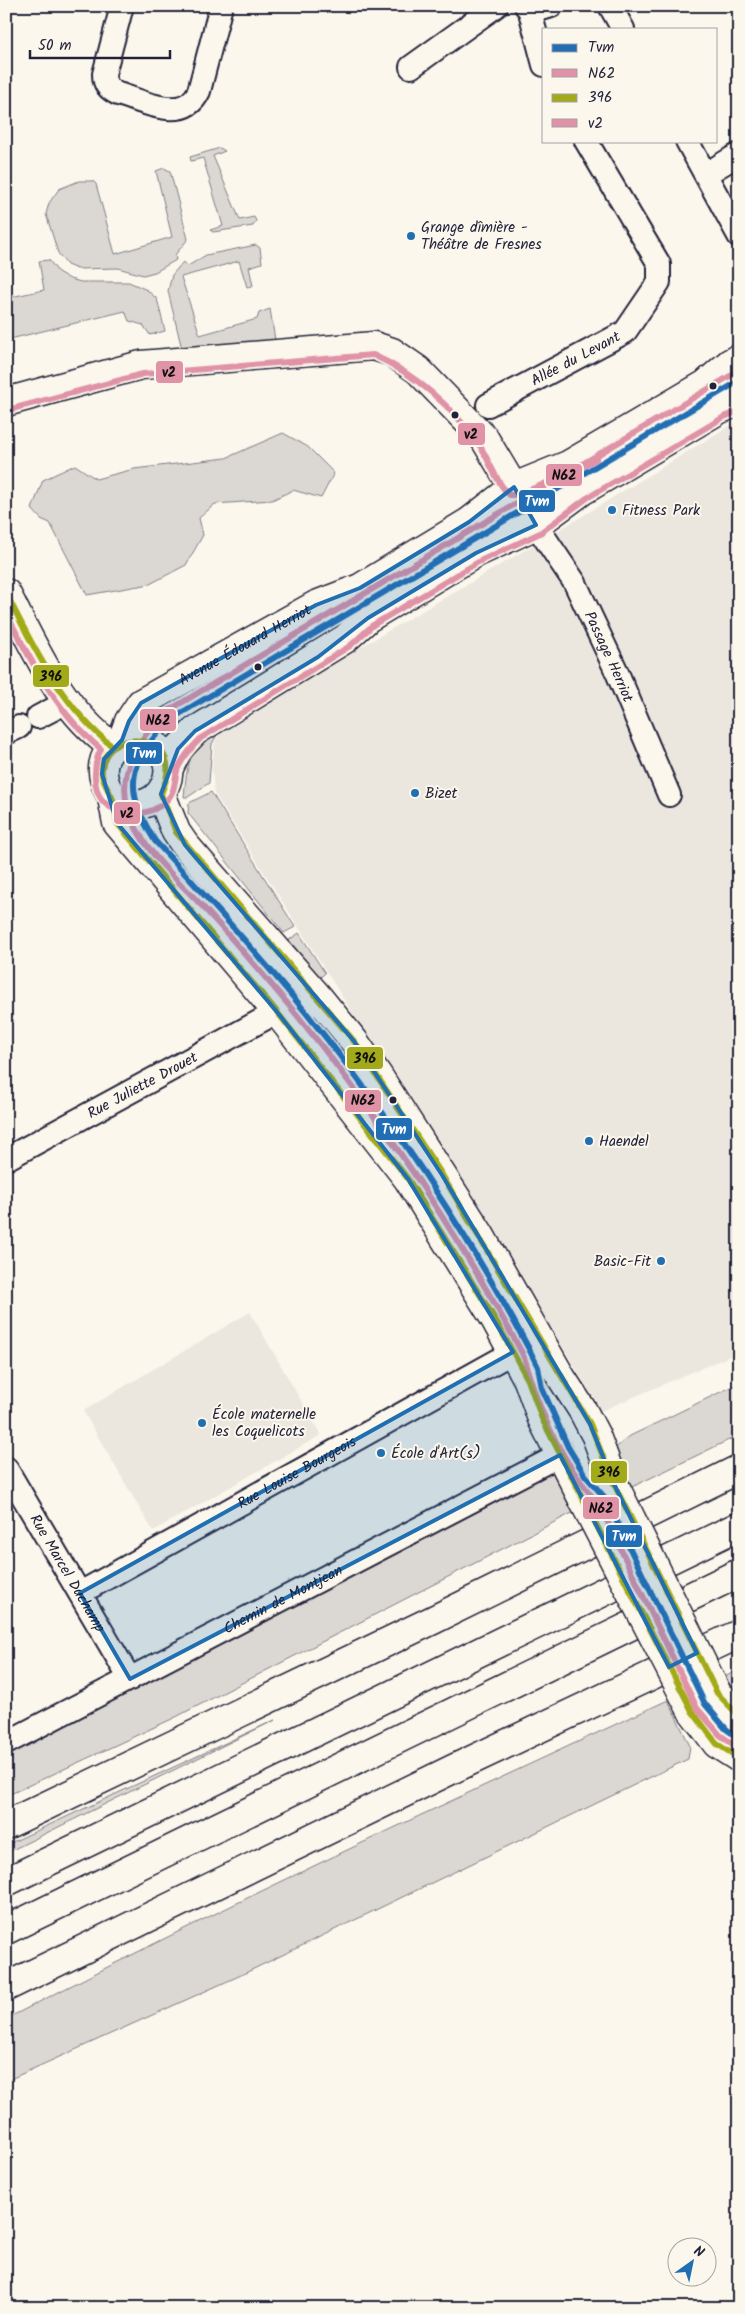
<svg xmlns="http://www.w3.org/2000/svg" width="745" height="2314" viewBox="0 0 745 2314" font-family="Kalam,sans-serif">
<rect width="100%" height="100%" fill="#fbf7ec"/>
<filter id="ink" filterUnits="userSpaceOnUse"><feTurbulence type="fractalNoise" baseFrequency=".02" numOctaves="2"/><feDisplacementMap in="SourceGraphic" scale="10" xChannelSelector="R" yChannelSelector="G"/><feConvolveMatrix kernelMatrix="1 2 1 2 8 2 1 2 1" color-interpolation-filters="sRGB"/></filter>
<g filter="url(#ink)">
<g fill="#ebe7df">
<polygon points="739,420 739,1352 601,1411 474,1199 395,1072 370,1041 214,793 212,768 215,742 224,728 576,520"/>
<polygon points="250,1312 321,1435 153,1531 83,1411"/>
</g>
<g fill="#dbd8d3" stroke="#7e7d87">
<polygon points="220,148 225,151 213,156 240,220 254,217 256,221 253,226 213,232 210,230 223,226 203,158 191,161 190,157"/>
<polygon points="164,168 170,171 188,239 175,255 176,260 155,272 143,275 118,268 77,269 67,265 58,253 46,214 49,203 59,189 79,181 93,181 96,184 115,254 172,237 156,171"/>
<polygon points="256,245 260,248 262,263 249,267 253,286 247,287 239,261 181,277 200,335 257,319 259,313 270,309 275,340 186,350 181,345 168,291 172,275 183,262 188,266 206,255"/>
<polygon points="49,260 58,272 70,279 81,282 129,282 147,290 157,299 165,331 150,335 143,325 129,321 125,311 6,340 6,298 44,290 39,261"/>
<polygon points="283,433 308,447 334,473 321,498 293,490 272,500 215,504 199,518 203,535 186,565 150,584 87,595 50,523 41,519 32,509 43,480 75,465 96,479 134,469 226,458"/>
<path d="M218,733L212,744L209,783L188,797H184C187,764 188,749 218,733Z"/>
<polygon points="211,792 295,927 284,933 188,813 189,803"/>
<polygon points="299,933 325,973 320,978 289,940"/>
<polygon points="739,1383 739,1435 632,1487 614,1449 630,1436"/>
<polygon points="554,1468 576,1511 174,1718 6,1796 6,1752 132,1691"/>
<polygon points="739,1670 739,1696 722,1678"/>
<path d="M668,1700L690,1746L688,1759L239,1976L6,2081V2019C223,1906 446,1803 668,1700Z"/>
<polygon points="275,1720 6,1853 6,1845"/>
</g>
<g fill="none" stroke-linecap="round" stroke-linejoin="round">
<defs>
<g id="street">
<path d="M122,6L104,74C104,84 108,89 118,94C143,101 184,124 199,91L221,6"/>
<path d="M526,6C533,11 543,9 551,6"/>
<polyline points="610,6 623,29"/>
<polyline points="529,8 544,65"/>
<polyline points="411,67 496,6"/>
<polyline points="687,141 739,236"/>
<polyline points="706,174 739,154"/>
<path id="s1" d="M488,405L625,332L659,282V264L586,141"/>
<path id="s2" d="M536,525L575,583L616,670L669,795"/>
<polyline points="38,717 67,702"/>
<polyline points="6,733 19,727"/>
<polyline points="286,1023 319,998"/>
<path id="s3" d="M6,1159L277,1012"/>
<path id="s4" d="M6,1468L130,1679"/>
<path id="s5" d="M80,1593L513,1352"/>
<path id="s6" d="M6,1743L560,1455"/>
</g>
<g id="secondary">
<polyline points="6,402 141,365 374,346 392,352 418,370 484,438 536,525"/>
<path d="M6,593C35,649 60,709 113,747"/>
<path d="M137,738C146,741 157,744 163,753C177,774 162,802 138,805C129,806 120,802 112,798C95,769 101,744 137,738Z"/>
<path id="s7" d="M122,740L129,721L141,703L316,605L360,588L469,522L514,487L568,465L706,384L730,363L739,358"/>
<polyline points="169,768 178,749 195,731 345,639 368,618 476,553 536,525 582,491 720,409 739,402"/>
<polyline points="161,794 176,832 185,845 319,998 354,1041 379,1077 479,1233 561,1377 583,1411 596,1436 614,1484"/>
<polyline points="112,798 117,823 277,1012 408,1179 495,1319 528,1380 542,1419 583,1500"/>
<polyline points="717,1693 739,1716"/>
<polyline points="692,1711 717,1744 739,1758"/>
</g>
<g id="highway">
<polyline points="6,1825 433,1620 739,1469"/>
<polyline points="6,1882 739,1526"/>
<polyline points="6,1930 739,1573"/>
<polyline points="6,1987 453,1769 739,1634"/>
</g>
</defs>
<use href="#street" stroke="#22223b" stroke-width="26"/>
<use href="#secondary" stroke="#22223b" stroke-width="31"/>
<use href="#highway" stroke="#22223b" stroke-width="31"/>
<use href="#street" stroke="#fbf7ec" stroke-width="22"/>
<use href="#secondary" stroke="#fbf7ec" stroke-width="28"/>
<use href="#highway" stroke="#fbf7ec" stroke-width="28"/>
<defs>
<g id="secondary-bridge">
<polyline points="614,1484 717,1693"/>
<polyline points="583,1500 692,1711"/>
</g>
</defs>
<use href="#secondary-bridge" stroke="#22223b" stroke-width="31" stroke-linecap="butt"/>
<use href="#secondary-bridge" stroke="#fbf7ec" stroke-width="28"/>
<defs>
<path id="bus-1" d="M739,381L171,719C128,762 122,788 155,841C205,896 256,951 303,1009C389,1114 465,1229 529,1349L538,1367L542,1388L568,1447L585,1475L606,1499L705,1704L726,1729L739,1738"/>
<path id="bus-2" d="M734,1745L720,1735L697,1708L599,1504C569,1472 550,1434 535,1393C529,1378 529,1368 522,1353C458,1234 382,1120 297,1015C267,979 236,943 204,908C177,879 140,848 128,809C117,770 139,738 166,712L735,373"/>
<g id="bus-3">
<path d="M6,593C35,651 62,706 113,747"/>
<path d="M739,1716L717,1693L614,1484L590,1424L442,1175L354,1041L176,832L161,794C163,788 166,782 167,775C174,731 99,727 102,775C103,784 110,791 113,800C115,807 116,815 117,823L277,1012L408,1179L495,1319L528,1380L542,1419L692,1711L717,1744L739,1758"/>
</g>
<g id="bus-4">
<path d="M8,410L143,374L373,355C414,373 454,408 480,446C489,460 498,486 510,495H517L571,473L596,459"/>
<path d="M6,613C32,663 57,713 101,749C93,764 91,793 107,805C125,818 152,816 167,800C176,791 174,779 178,768C184,756 191,748 201,738L350,646L373,625L480,561L540,533L587,498L724,417L739,411"/>
</g>
</defs>
<use href="#bus-1" stroke="#fbf7ec" stroke-width="10"/>
<use href="#bus-2" stroke="#fbf7ec" stroke-width="10"/>
<use href="#bus-3" stroke="#fbf7ec" stroke-width="10"/>
<use href="#bus-4" stroke="#fbf7ec" stroke-width="10"/>
<use href="#bus-1" stroke="#216eb4" stroke-width="6"/>
<use href="#bus-2" stroke="#e092a7" stroke-width="6"/>
<use href="#bus-3" stroke="#a2aa19" stroke-width="6"/>
<use href="#bus-4" stroke="#e092a7" stroke-width="6"/>
</g>
</g>
<path fill="#1f6fb2" fill-opacity="0.2" stroke="#1f6fb2" stroke-width="4" stroke-linejoin="round" d="M514,487L536,525L476,553L368,618L318,657L195,731L178,749L161,794L185,845L354,1041L442,1175L590,1424L614,1484L697,1653L669,1667L560,1455L130,1679L80,1593L513,1352L408,1179L277,1012L117,823L102,774L104,759L122,740L129,721L141,703L316,605L360,588L469,522Z"/>
<g fill="#1f6fb2" stroke="#fbf7ec" stroke-width="2">
<circle cx="411" cy="236" r="5"/>
<circle cx="612" cy="510" r="5"/>
<circle cx="415" cy="793" r="5"/>
<circle cx="589" cy="1141" r="5"/>
<circle cx="661" cy="1261" r="5"/>
<circle cx="202" cy="1423" r="5"/>
<circle cx="381" cy="1453" r="5"/>
</g>
<g fill="#22223b" stroke="#fbf7ec" stroke-width="2">
<circle cx="713" cy="386" r="4.5"/>
<circle cx="455" cy="415" r="4.5"/>
<circle cx="258" cy="667" r="4.5"/>
<circle cx="393" cy="1100" r="4.5"/>
</g>
<g text-anchor="middle" stroke-width="4" stroke-linejoin="round" paint-order="stroke">
<g font-size="15" fill="#22223b" stroke="#fbf7ec" text-anchor="start">
<text x="421" y="232">Grange dîmière -<tspan x="421" dy="17">Théâtre de Fresnes</tspan></text>
<text x="622" y="515">Fitness Park</text>
<text x="425" y="798">Bizet</text>
<text x="599" y="1146">Haendel</text>
<text x="651" y="1266" text-anchor="end">Basic-Fit</text>
<text x="212" y="1419">École maternelle<tspan x="212" dy="17">les Coquelicots</tspan></text>
<text x="391" y="1458">École d'Art(s)</text>
</g>
<g font-size="15" fill="#22223b" stroke="#fbf7ec">
<text dy="5" stroke="none"><textPath href="#s1" startOffset="99">Allée du Levant</textPath></text>
<text dy="5" stroke="none"><textPath href="#s7" startOffset="161">Avenue Édouard Herriot</textPath></text>
<text dy="5" stroke="none"><textPath href="#s2" startOffset="151">Passage Herriot</textPath></text>
<text dy="5" stroke="none"><textPath href="#s3" startOffset="155">Rue Juliette Drouet</textPath></text>
<text dy="5" stroke="none"><textPath href="#s5" startOffset="248">Rue Louise Bourgeois</textPath></text>
<text dy="5" stroke="none"><textPath href="#s4" startOffset="122">Rue Marcel Duchamp</textPath></text>
<text dy="5" stroke="none"><textPath href="#s6" startOffset="312">Chemin de Montjean</textPath></text>
</g>
</g>
<g stroke="#fbf7ec" stroke-width="2">
<rect x="155" y="360" width="29" height="24" rx="5" fill="#e092a7"/>
<rect x="457" y="422" width="29" height="24" rx="5" fill="#e092a7"/>
<rect x="545" y="463" width="38" height="24" rx="5" fill="#e092a7"/>
<rect x="518" y="489" width="38" height="24" rx="5" fill="#216eb4"/>
<rect x="32" y="664" width="38" height="24" rx="5" fill="#a2aa19"/>
<rect x="139" y="708" width="38" height="24" rx="5" fill="#e092a7"/>
<rect x="125" y="741" width="38" height="24" rx="5" fill="#216eb4"/>
<rect x="113" y="801" width="28" height="24" rx="5" fill="#e092a7"/>
<rect x="346" y="1046" width="38" height="24" rx="5" fill="#a2aa19"/>
<rect x="344" y="1089" width="38" height="24" rx="5" fill="#e092a7"/>
<rect x="375" y="1117" width="38" height="24" rx="5" fill="#216eb4"/>
<rect x="590" y="1460" width="38" height="24" rx="5" fill="#a2aa19"/>
<rect x="582" y="1496" width="38" height="24" rx="5" fill="#e092a7"/>
<rect x="605" y="1524" width="38" height="24" rx="5" fill="#216eb4"/>
</g>
<g font-size="14" text-anchor="middle" font-weight="bold" fill="#fff">
<text x="537" y="506">Tvm</text>
<text x="144" y="758">Tvm</text>
<text x="394" y="1134">Tvm</text>
<text x="624" y="1541">Tvm</text>
</g>
<g font-size="14" text-anchor="middle" font-weight="bold" fill="#111">
<text x="169" y="377">v2</text>
<text x="471" y="439">v2</text>
<text x="564" y="480">N62</text>
<text x="51" y="681">396</text>
<text x="158" y="725">N62</text>
<text x="127" y="818">v2</text>
<text x="365" y="1063">396</text>
<text x="363" y="1105">N62</text>
<text x="609" y="1477">396</text>
<text x="601" y="1513">N62</text>
</g>
<rect width="745" height="2314" fill="none" stroke="#fbf7ec" stroke-width="25"/>
<rect x="12" y="12" width="720" height="2289" fill="none" stroke="#22223b" stroke-width="2" filter="url(#ink)"/>
<rect x="542" y="28" width="175" height="115" fill="#fbf7ec" stroke="#a4a2a5"/>
<rect x="552" y="44" width="25" height="8" fill="#216eb4" stroke="#a4a2a5"/>
<text x="588" y="52" font-size="15" fill="#22223b">Tvm</text>
<rect x="552" y="69" width="25" height="8" fill="#e092a7" stroke="#a4a2a5"/>
<text x="588" y="78" font-size="15" fill="#22223b">N62</text>
<rect x="552" y="94" width="25" height="8" fill="#a2aa19" stroke="#a4a2a5"/>
<text x="588" y="102" font-size="15" fill="#22223b">396</text>
<rect x="552" y="119" width="25" height="8" fill="#e092a7" stroke="#a4a2a5"/>
<text x="588" y="128" font-size="15" fill="#22223b">v2</text>
<g transform="translate(692 2262) rotate(33)"><circle r="24" fill="#fbf7ec" stroke="#a4a2a5"/>
<path d="M0-4L9 19L0 12L-9 19Z" fill="#1f6fb2"/>
<text y="-8" font-size="14" font-weight="bold" text-anchor="middle" fill="#22223b">N</text>
</g>
<path d="M30 50v8h140v-8" fill="none" stroke="#22223b" stroke-width="2.5"/>
<text x="38" y="50" font-size="15" fill="#22223b" stroke="#fbf7ec" stroke-width="4" paint-order="stroke">50 m</text>
</svg>
